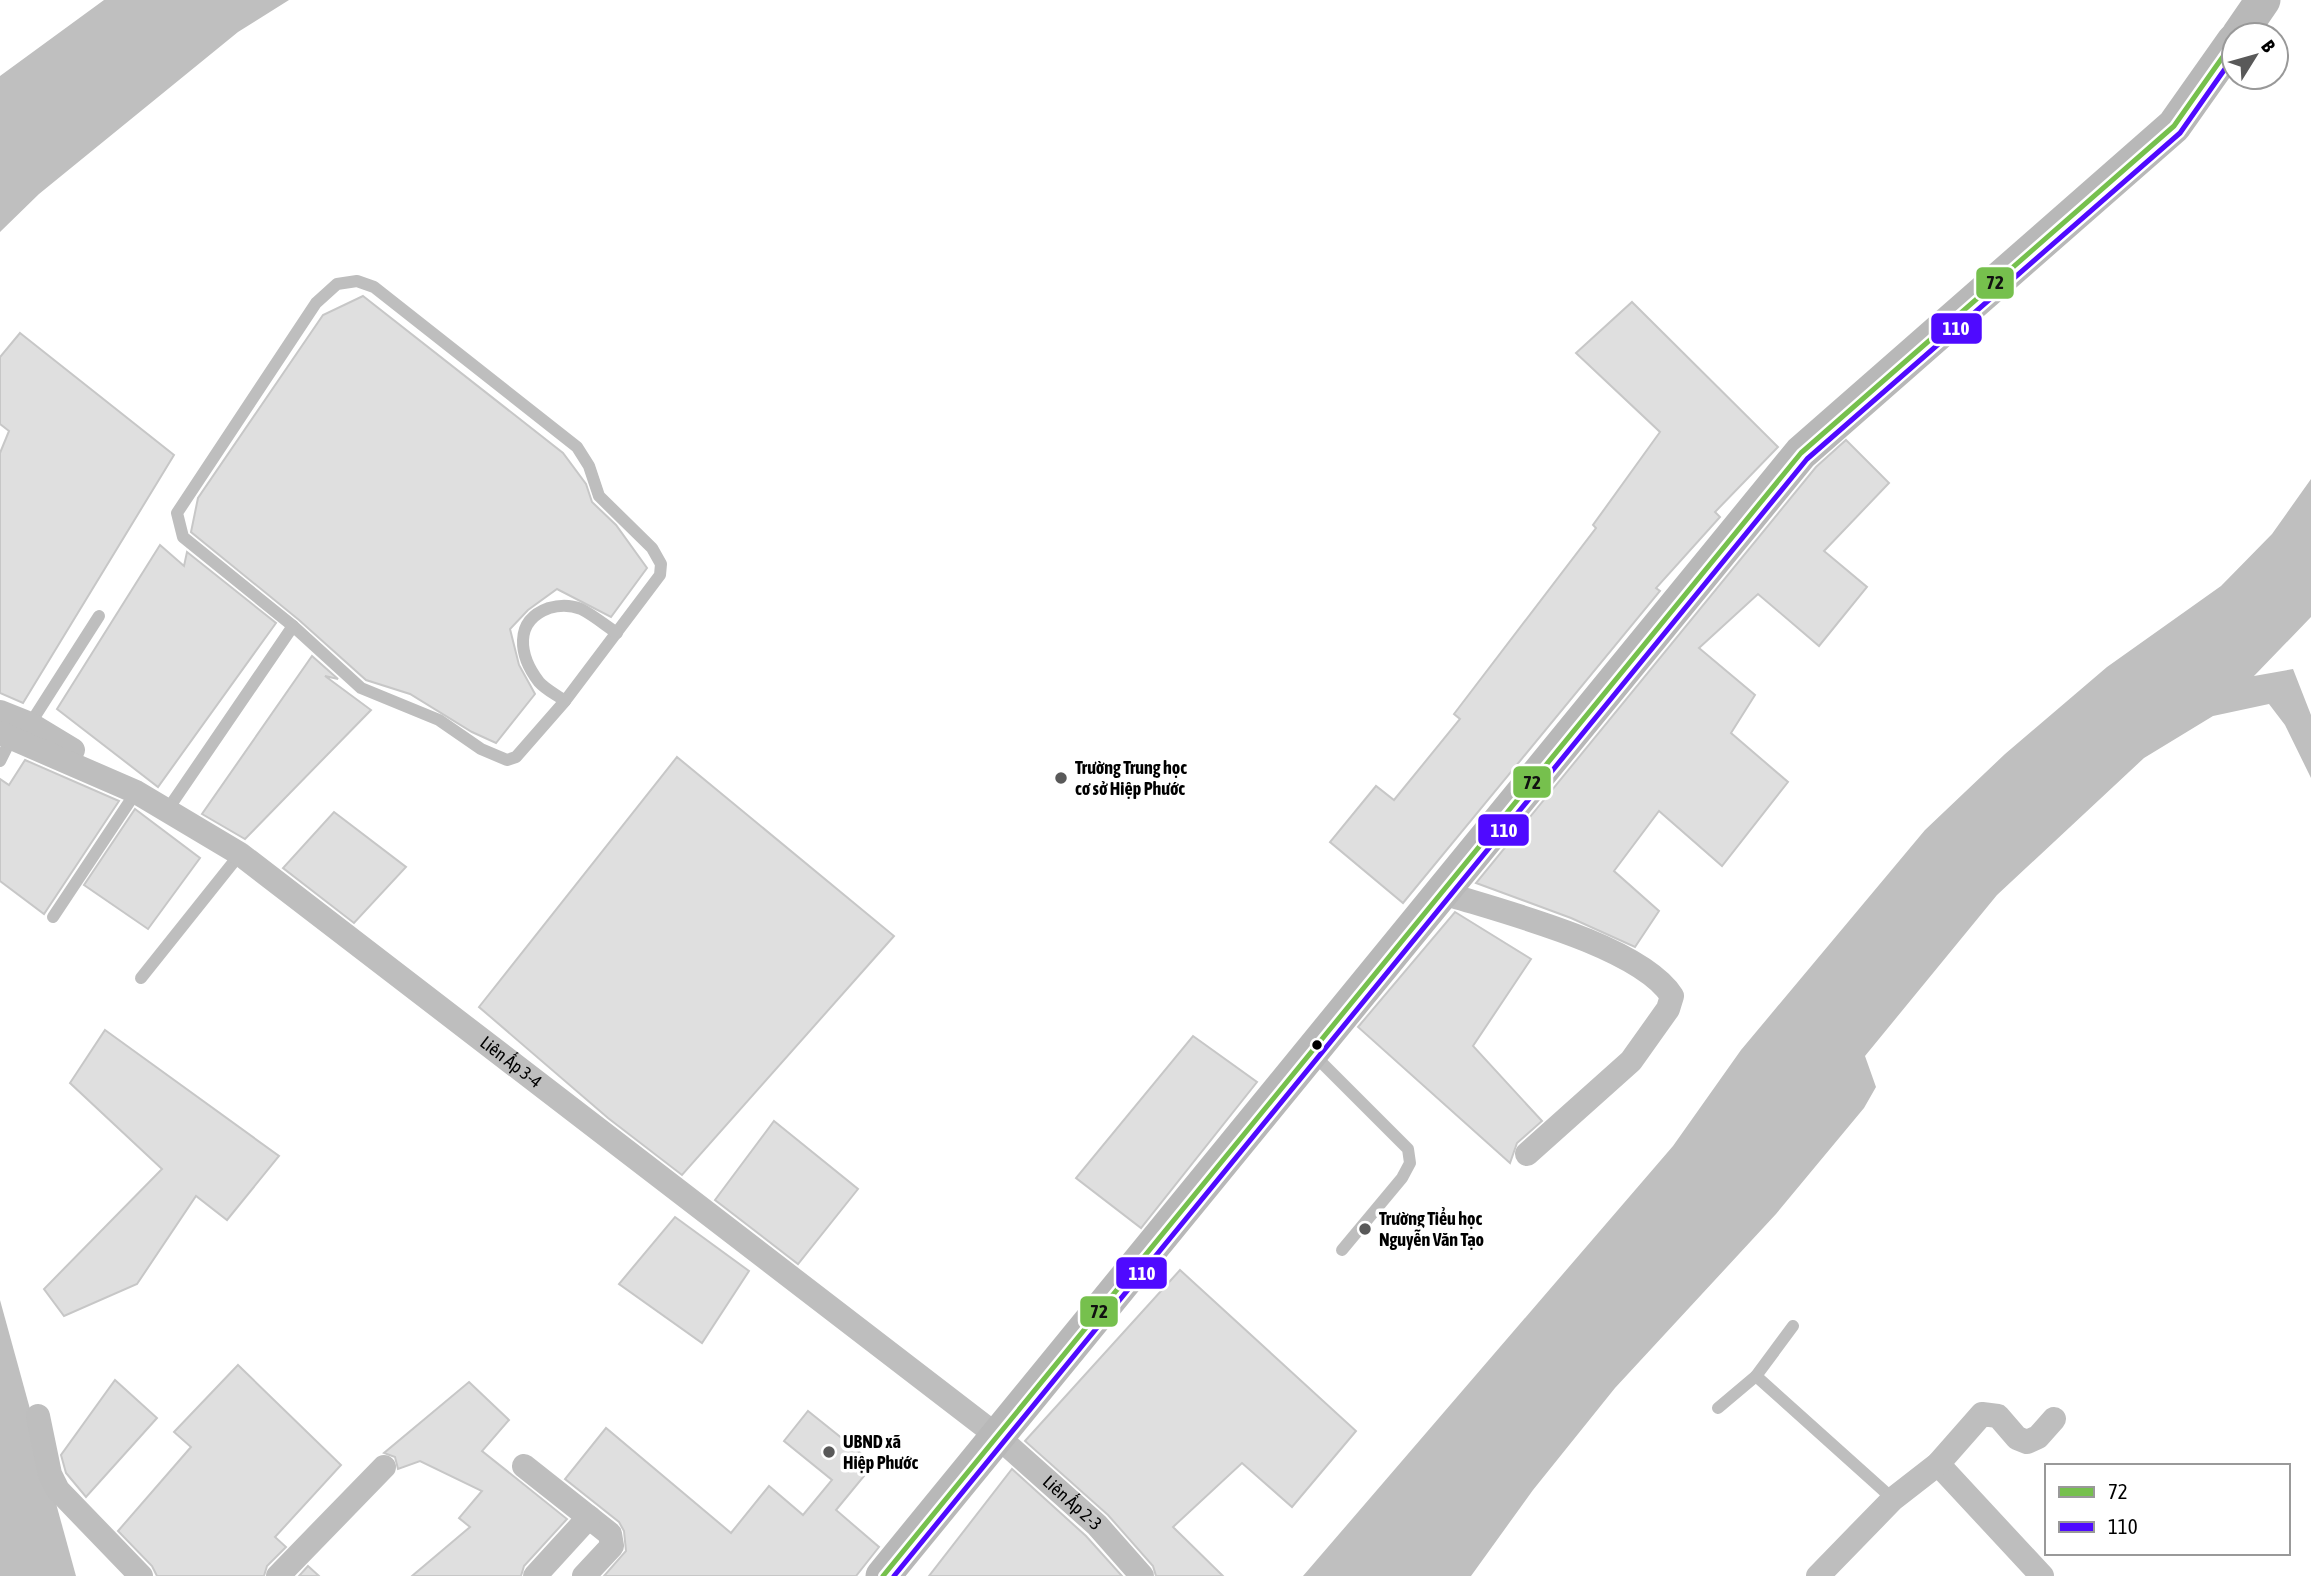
<svg xmlns="http://www.w3.org/2000/svg" width="2311" height="1576" viewBox="0 0 2311 1576" font-family="'Asap Condensed',sans-serif">
<rect width="100%" height="100%" fill="#fff"/>
<g fill="#bfbfbf">
<polygon points="104,0 289,0 238,32 39,194 0,232 0,76"/>
<polygon points="2311,479 2311,617 2254,676 2293,669 2311,715 2311,778 2285,725 2269,704 2213,716 2144,758 1997,895 1865,1056 1876,1087 1864,1108 1776,1214 1615,1388 1533,1490 1471,1576 1303,1576 1673,1146 1741,1050 1925,830 2005,754 2107,667 2221,586 2272,534"/>
<polygon points="0,1300 76,1576 0,1576"/>
</g>
<g fill="#dfdfdf" stroke="#c7c7c7" stroke-width="2">
<polygon points="363,296 563,453 586,484 592,502 616,525 647,568 611,617 557,589 528,610 510,629 519,665 535,694 496,743 472,732 410,694 366,680 299,620 191,532 198,498 323,315"/>
<polygon points="1632,302 1778,447 1715,512 1720,517 1656,588 1660,591 1403,903 1330,842 1376,786 1394,800 1460,719 1454,714 1596,528 1593,525 1660,432 1576,353"/>
<polygon points="20,333 174,455 23,703 0,693 0,453 9,431 0,424 0,357"/>
<polygon points="1846,440 1889,483 1824,551 1867,587 1819,646 1758,594 1699,648 1755,695 1731,733 1788,782 1722,866 1659,811 1614,871 1659,911 1635,947 1571,918 1476,883 1816,467"/>
<polygon points="160,545 184,566 187,552 276,623 158,787 57,709"/>
<polygon points="312,656 338,679 325,676 371,710 245,839 202,814"/>
<polygon points="677,757 894,936 682,1175 608,1118 479,1007"/>
<polygon points="25,760 119,801 44,914 0,881 0,779 9,785"/>
<polygon points="135,809 200,858 148,929 84,885"/>
<polygon points="334,812 406,867 354,923 283,868"/>
<polygon points="1455,912 1531,959 1473,1046 1542,1121 1517,1143 1510,1163 1358,1027"/>
<polygon points="105,1030 279,1156 227,1220 196,1196 137,1284 64,1316 44,1289 162,1169 70,1083"/>
<polygon points="1193,1036 1257,1082 1141,1228 1076,1178"/>
<polygon points="774,1121 858,1189 798,1264 715,1200"/>
<polygon points="675,1217 749,1271 702,1343 619,1284"/>
<polygon points="1180,1270 1356,1431 1292,1507 1242,1463 1173,1527 1223,1576 1156,1576 1153,1566 1108,1515 1025,1441"/>
<polygon points="238,1365 341,1465 275,1537 286,1547 267,1566 264,1576 157,1576 152,1566 118,1531 191,1447 174,1432"/>
<polygon points="115,1380 157,1418 86,1497 66,1473 61,1455"/>
<polygon points="469,1382 509,1420 482,1451 567,1519 524,1566 521,1576 412,1576 470,1527 459,1518 482,1491 420,1461 398,1469 395,1457 384,1453"/>
<polygon points="808,1411 874,1464 836,1510 879,1547 856,1576 604,1576 626,1551 624,1531 619,1522 565,1479 606,1428 731,1533 769,1486 803,1515 832,1480 784,1441"/>
<polygon points="1012,1469 1086,1536 1122,1576 929,1576"/>
<polygon points="308,1566 319,1576 299,1576"/>
</g>
<g fill="none" stroke-linecap="round" stroke-linejoin="round">
<g stroke="#bebebe" stroke-width="12">
<polygon points="357,281 374,287 577,447 589,466 599,496 652,548 661,564 660,575 565,701 516,757 507,760 481,749 439,720 361,688 293,626 183,537 177,513 316,303 337,284"/>
<path d="M565,701C557,695 546,690 539,682C519,656 513,621 549,608C559,605 571,605 581,609C593,615 605,625 617,633"/>
<polyline points="30,724 99,616"/>
<polyline points="0,761 12,737"/>
<polyline points="168,809 293,626"/>
<polyline points="53,917 136,792"/>
<polyline points="141,978 240,854"/>
<polyline points="1313,1054 1408,1149 1410,1163 1402,1178 1342,1250"/>
<polyline points="1756,1376 1893,1499"/>
<polyline points="1718,1408 1756,1376 1793,1326"/>
</g>
<g stroke="#bebebe" stroke-width="24">
<polyline points="0,712 30,724 73,750"/>
<path id="s1" d="M0,733L136,792L240,854L996,1435L1097,1525L1142,1576"/>
<path d="M1440,892C1499,911 1639,945 1672,996L1668,1009L1631,1061L1527,1154"/>
<polyline points="38,1416 50,1474 58,1490 141,1576"/>
<polyline points="1938,1464 2042,1576"/>
<polyline points="524,1466 610,1534 612,1546 584,1576"/>
<polyline points="278,1576 384,1467"/>
<polyline points="535,1576 589,1517"/>
<polyline points="1818,1576 1893,1499 1938,1464 1982,1414 1998,1416 2017,1438 2027,1442 2038,1437 2054,1419"/>
</g>
<g stroke="#b8b8b8" stroke-width="35">
<polyline points="2239,35 2263,0"/>
<polyline points="883,1576 1801,453 2174,126 2234,41"/>
</g>
<defs>
<polyline id="bus-1" points="883,1576 1801,453 2174,126 2234,41"/>
<polyline id="bus-2" points="894,1576 1807,459 2180,133 2234,56"/>
</defs>
<use href="#bus-1" stroke="#fff" stroke-width="10"/>
<use href="#bus-2" stroke="#fff" stroke-width="10"/>
<use href="#bus-1" stroke="#76c04d" stroke-width="5"/>
<use href="#bus-2" stroke="#4f0aff" stroke-width="5"/>
</g>
<g fill="#595959" stroke="#fff" stroke-width="2.5">
<circle cx="1061" cy="778" r="7"/>
<circle cx="1365" cy="1229" r="7"/>
<circle cx="829" cy="1452" r="7"/>
</g>
<circle fill="#000" stroke="#fff" stroke-width="2.5" cx="1317" cy="1045" r="6"/>
<g text-anchor="middle" stroke-width="7" stroke-linejoin="round" paint-order="stroke">
<g font-size="18" font-weight="bold" fill="#000" stroke="#fff" text-anchor="start">
<text x="1075" y="774">Trường Trung học<tspan x="1075" dy="21">cơ sở Hiệp Phước</tspan></text>
<text x="1379" y="1225">Trường Tiểu học<tspan x="1379" dy="21">Nguyễn Văn Tạo</tspan></text>
<text x="843" y="1448">UBND xã<tspan x="843" dy="21">Hiệp Phước</tspan></text>
</g>
<g font-size="18" fill="#000" stroke="#fff">
<text dy="6" stroke="none"><textPath href="#s1" startOffset="611">Liên Ấp 3-4</textPath></text>
<text dy="6" stroke="none"><textPath href="#s1" startOffset="1325">Liên Ấp 2-3</textPath></text>
</g>
</g>
<g stroke="#fff" stroke-width="2.5">
<rect x="1975" y="266" width="40" height="34" rx="7" fill="#76c04d"/>
<rect x="1930" y="312" width="53" height="33" rx="7" fill="#4f0aff"/>
<rect x="1512" y="765" width="40" height="34" rx="7" fill="#76c04d"/>
<rect x="1477" y="813" width="53" height="34" rx="7" fill="#4f0aff"/>
<rect x="1115" y="1256" width="53" height="34" rx="7" fill="#4f0aff"/>
<rect x="1079" y="1295" width="40" height="33" rx="7" fill="#76c04d"/>
</g>
<g font-size="19" text-anchor="middle" font-weight="bold" fill="#fff">
<text x="1956" y="335">110</text>
<text x="1504" y="837">110</text>
<text x="1142" y="1280">110</text>
</g>
<g font-size="19" text-anchor="middle" font-weight="bold" fill="#111">
<text x="1995" y="289">72</text>
<text x="1532" y="789">72</text>
<text x="1099" y="1318">72</text>
</g>
<rect x="2045" y="1464" width="245" height="91" fill="#ffffff" stroke="#999999" stroke-width="2"/>
<rect x="2059" y="1487" width="35" height="10" fill="#76c04d" stroke="#999999" stroke-width="2"/>
<text x="2108" y="1499" font-size="21" fill="#000000">72</text>
<rect x="2059" y="1522" width="35" height="10" fill="#4f0aff" stroke="#999999" stroke-width="2"/>
<text x="2108" y="1534" font-size="21" fill="#000000">110</text>
<g transform="translate(2255 56) rotate(53)"><circle r="33" fill="#ffffff" stroke="#999999" stroke-width="2"/>
<path d="M0-5L12 26L0 18L-12 26Z" fill="#595959"/>
<text y="-10" font-size="19" font-weight="bold" text-anchor="middle" fill="#000000">B</text>
</g>
</svg>
